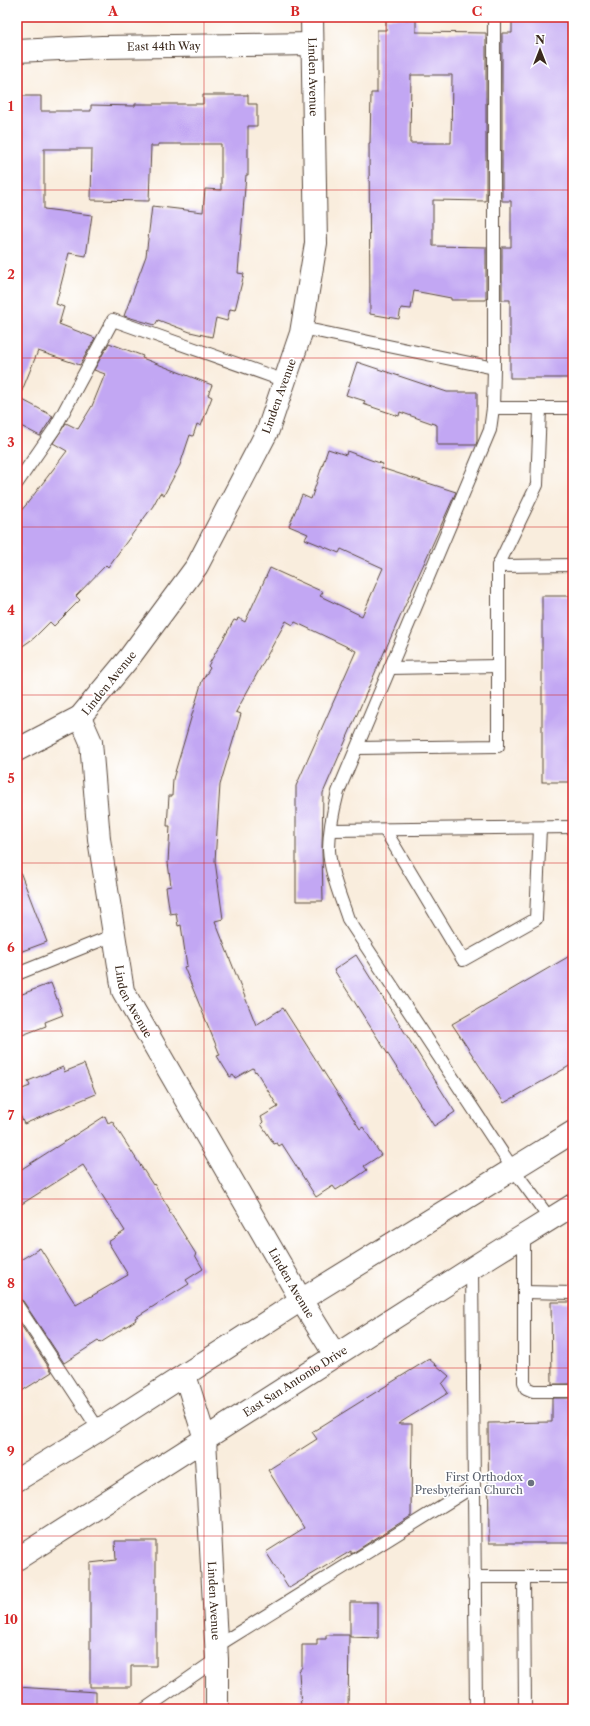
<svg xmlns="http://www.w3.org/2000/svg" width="590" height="1726" viewBox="0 0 590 1726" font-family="'Libre Caslon Text',serif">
<rect width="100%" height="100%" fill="#fff"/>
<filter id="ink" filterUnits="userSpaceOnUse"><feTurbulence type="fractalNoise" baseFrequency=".025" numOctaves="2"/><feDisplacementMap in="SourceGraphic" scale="8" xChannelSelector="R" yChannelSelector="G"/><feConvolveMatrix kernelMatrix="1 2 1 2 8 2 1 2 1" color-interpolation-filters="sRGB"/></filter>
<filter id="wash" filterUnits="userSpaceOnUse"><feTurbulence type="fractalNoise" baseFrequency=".012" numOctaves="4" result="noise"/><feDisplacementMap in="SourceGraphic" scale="16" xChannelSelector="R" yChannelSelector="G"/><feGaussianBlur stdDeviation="0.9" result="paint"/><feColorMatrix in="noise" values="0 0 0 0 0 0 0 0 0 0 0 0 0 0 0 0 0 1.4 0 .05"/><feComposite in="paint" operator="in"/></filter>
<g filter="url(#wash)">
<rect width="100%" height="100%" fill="#f9eddd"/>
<g id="blocks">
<g fill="#c2a7f3" fill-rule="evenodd">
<polygon points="512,17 573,17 573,378 510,378 510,300 502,300 502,247 511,247 511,201 502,201 502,33 512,33"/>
<path d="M386,18H416V32L486,33V201L433,200V246L486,247V300H451V298L414,291L411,309L401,308L399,319L370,314L369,143H370L371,93H377V30H386ZM411,75H452L451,143H410Z"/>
<polygon points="203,95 248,95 248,104 257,104 257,126 248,126 248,175 246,175 238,273 244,274 235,310 230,309 227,321 216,318 212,337 190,332 158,320 155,325 124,316 146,256 152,206 203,212 205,189 221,190 221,144 158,144 158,146 151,146 149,201 91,200 92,149 44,149 44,209 92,215 86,256 69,253 56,304 64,307 59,324 95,338 80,365 38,351 19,398 53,416 40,436 17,424 17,96 41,96 41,111 91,111 91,105 135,106 135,104 203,104"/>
<polygon points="109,343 143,356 142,358 212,385 208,395 212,397 201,426 197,424 193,436 190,435 180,465 164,495 160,493 153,506 108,567 106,565 76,596 80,600 54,626 50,622 34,638 17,650 17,515 26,505 67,451 53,443 66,423 78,429 92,406 105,374 94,370"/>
<polygon points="357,362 447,392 477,392 477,441 476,445 437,445 437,425 400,412 399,416 363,404 365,401 346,395"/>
<polygon points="328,449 346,455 347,451 371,460 383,464 381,468 456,492 378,666 323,793 322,850 323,901 296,901 296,786 356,651 295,622 293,625 286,621 236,712 241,714 220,785 215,861 223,919 215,921 256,1025 283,1008 360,1129 363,1127 381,1155 364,1166 367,1170 357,1177 336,1190 333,1186 316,1197 282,1144 279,1146 277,1143 274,1144 261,1124 263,1122 261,1117 278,1107 256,1071 255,1072 253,1068 235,1078 233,1075 230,1077 217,1056 220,1055 184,967 187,966 181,925 178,926 176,913 170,914 166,887 171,886 168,863 170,826 167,826 169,796 172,796 173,779 202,681 210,668 208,666 234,620 237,621 238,618 245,622 270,568 323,592 320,596 362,616 383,568 341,549 339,553 305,539 308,534 289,526 302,495 311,499"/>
<rect x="542" y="596" width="31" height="186"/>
<polygon points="17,869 19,869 47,942 17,953"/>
<polygon points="573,954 573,1064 504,1103 452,1024"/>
<polygon points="356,955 455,1112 434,1126 334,970"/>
<polygon points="51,983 63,1015 45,1022 46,1026 17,1037 17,996"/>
<polygon points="84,1064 96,1094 24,1124 17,1108 17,1091 30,1086 28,1081 63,1067 64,1072"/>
<polygon points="105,1116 108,1123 112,1121 153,1185 154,1184 170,1210 169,1211 196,1254 195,1255 203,1269 186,1280 189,1284 135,1318 136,1320 100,1343 98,1341 64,1363 23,1301 17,1298 17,1262 40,1248 76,1305 128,1275 108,1242 125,1231 83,1165 17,1207 17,1172"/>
<polygon points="551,1302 573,1302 573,1384 552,1384"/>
<polygon points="17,1319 52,1372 17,1394"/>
<polygon points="429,1359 449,1376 442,1384 448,1393 398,1424 412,1424 411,1516 351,1554 351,1551 289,1588 266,1552 304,1528 268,1470 317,1439 312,1432"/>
<polygon points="552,1398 573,1398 573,1543 489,1543 488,1423 552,1422"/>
<polygon points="115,1541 156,1541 156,1666 131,1666 131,1687 90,1687 90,1563 116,1560"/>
<polygon points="350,1602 378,1602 378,1638 350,1637"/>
<polygon points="326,1635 349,1635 348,1709 301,1709 299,1671 302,1667 302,1645 317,1645 317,1639 326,1639"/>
<polygon points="17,1687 96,1692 96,1709 17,1709"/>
</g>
</g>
</g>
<g filter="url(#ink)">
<use href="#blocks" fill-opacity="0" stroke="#58473b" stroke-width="1"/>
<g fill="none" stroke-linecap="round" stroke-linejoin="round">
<defs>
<g id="lane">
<path d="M494,17V368L493,408L490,430L338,792C333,811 329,830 329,850C330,872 341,898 348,919L513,1169L550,1219"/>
<polyline points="302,328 494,368"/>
<polyline points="493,408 573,408"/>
<polyline points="17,483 55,428 113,320 285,381"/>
<polyline points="498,566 573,565"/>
<polyline points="390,668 498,666"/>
<polyline points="357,748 498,746 498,566 537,485 540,409"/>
<polyline points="331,830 573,827"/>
<polyline points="385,830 463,960 536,919 540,828"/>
<polyline points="17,974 114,935"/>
<polyline points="524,1236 524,1382 526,1388 533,1391 573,1391"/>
<polyline points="472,1268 476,1709"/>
<polyline points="524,1292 573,1293"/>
<polyline points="17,1305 99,1430"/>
<polyline points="474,1577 573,1577"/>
<polyline points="524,1577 525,1709"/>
<polyline points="217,1646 474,1486"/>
<polyline points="145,1709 217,1659"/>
</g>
<g id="street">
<path id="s1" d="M312,17L316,243L301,333L268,430L197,566L129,658L80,717L91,742L99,839L123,991L301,1300L335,1355"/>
<path id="s2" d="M17,51L102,47L312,44"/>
<polyline points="17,750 80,717"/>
<path id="s3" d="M185,1375L205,1439L217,1659V1709"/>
</g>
<g id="secondary">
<polyline points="17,1480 99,1430 301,1300 573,1132"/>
<path id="s4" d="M17,1559L491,1256L573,1205"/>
</g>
</defs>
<use href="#lane" stroke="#58473b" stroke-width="14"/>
<use href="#street" stroke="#58473b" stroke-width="24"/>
<use href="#secondary" stroke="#58473b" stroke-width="24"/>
<use href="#lane" stroke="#fff" stroke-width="12"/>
<use href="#street" stroke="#fff" stroke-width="22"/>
<use href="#secondary" stroke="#fff" stroke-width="22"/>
</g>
</g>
<path fill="none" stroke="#d62828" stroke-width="1" stroke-opacity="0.55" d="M204,17V1709M386,17V1709M17,190H573M17,358H573M17,527H573M17,695H573M17,863H573M17,1031H573M17,1199H573M17,1368H573M17,1536H573"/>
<circle fill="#6b7280" stroke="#fff" stroke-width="1.5" cx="531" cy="1483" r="4"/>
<g text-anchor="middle" stroke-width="3.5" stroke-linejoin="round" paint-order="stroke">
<g font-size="11" fill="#3b2a1e" stroke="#fff">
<text dy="4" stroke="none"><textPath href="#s2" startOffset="147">East 44th Way</textPath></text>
<text dy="4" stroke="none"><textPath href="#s1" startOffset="60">Linden Avenue</textPath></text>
<text transform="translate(279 396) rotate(-70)" y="4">Linden Avenue</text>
<text transform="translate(109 683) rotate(-51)" y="4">Linden Avenue</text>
<text dy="4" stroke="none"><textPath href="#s1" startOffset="1056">Linden Avenue</textPath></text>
<text dy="4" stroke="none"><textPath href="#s1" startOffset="1380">Linden Avenue</textPath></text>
<text dy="4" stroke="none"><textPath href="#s4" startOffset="330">East San Antonio Drive</textPath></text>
<text dy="4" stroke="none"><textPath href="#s3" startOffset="229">Linden Avenue</textPath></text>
</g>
<g font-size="11" fill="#5b616d" stroke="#fff" text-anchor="end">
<text x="523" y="1481">First Orthodox<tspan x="523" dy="13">Presbyterian Church</tspan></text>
</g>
</g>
<rect width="590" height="1726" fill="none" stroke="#fff" stroke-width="44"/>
<g transform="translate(540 50)" stroke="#ffffff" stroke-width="3" paint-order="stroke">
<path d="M0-3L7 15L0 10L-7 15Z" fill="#3b2a1e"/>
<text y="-6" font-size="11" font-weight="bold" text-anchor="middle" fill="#3b2a1e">N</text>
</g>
<rect x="22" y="22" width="546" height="1682" fill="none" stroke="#d62828" stroke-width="1.5"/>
<g font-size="13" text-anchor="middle" font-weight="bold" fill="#d62828">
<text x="113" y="16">A</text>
<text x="295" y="16">B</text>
<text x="477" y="16">C</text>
<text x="11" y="111">1</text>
<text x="11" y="279">2</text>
<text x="11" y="447">3</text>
<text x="11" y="615">4</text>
<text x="11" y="783">5</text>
<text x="11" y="952">6</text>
<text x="11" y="1120">7</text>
<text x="11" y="1288">8</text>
<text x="11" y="1456">9</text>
<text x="11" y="1624">10</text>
</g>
</svg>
